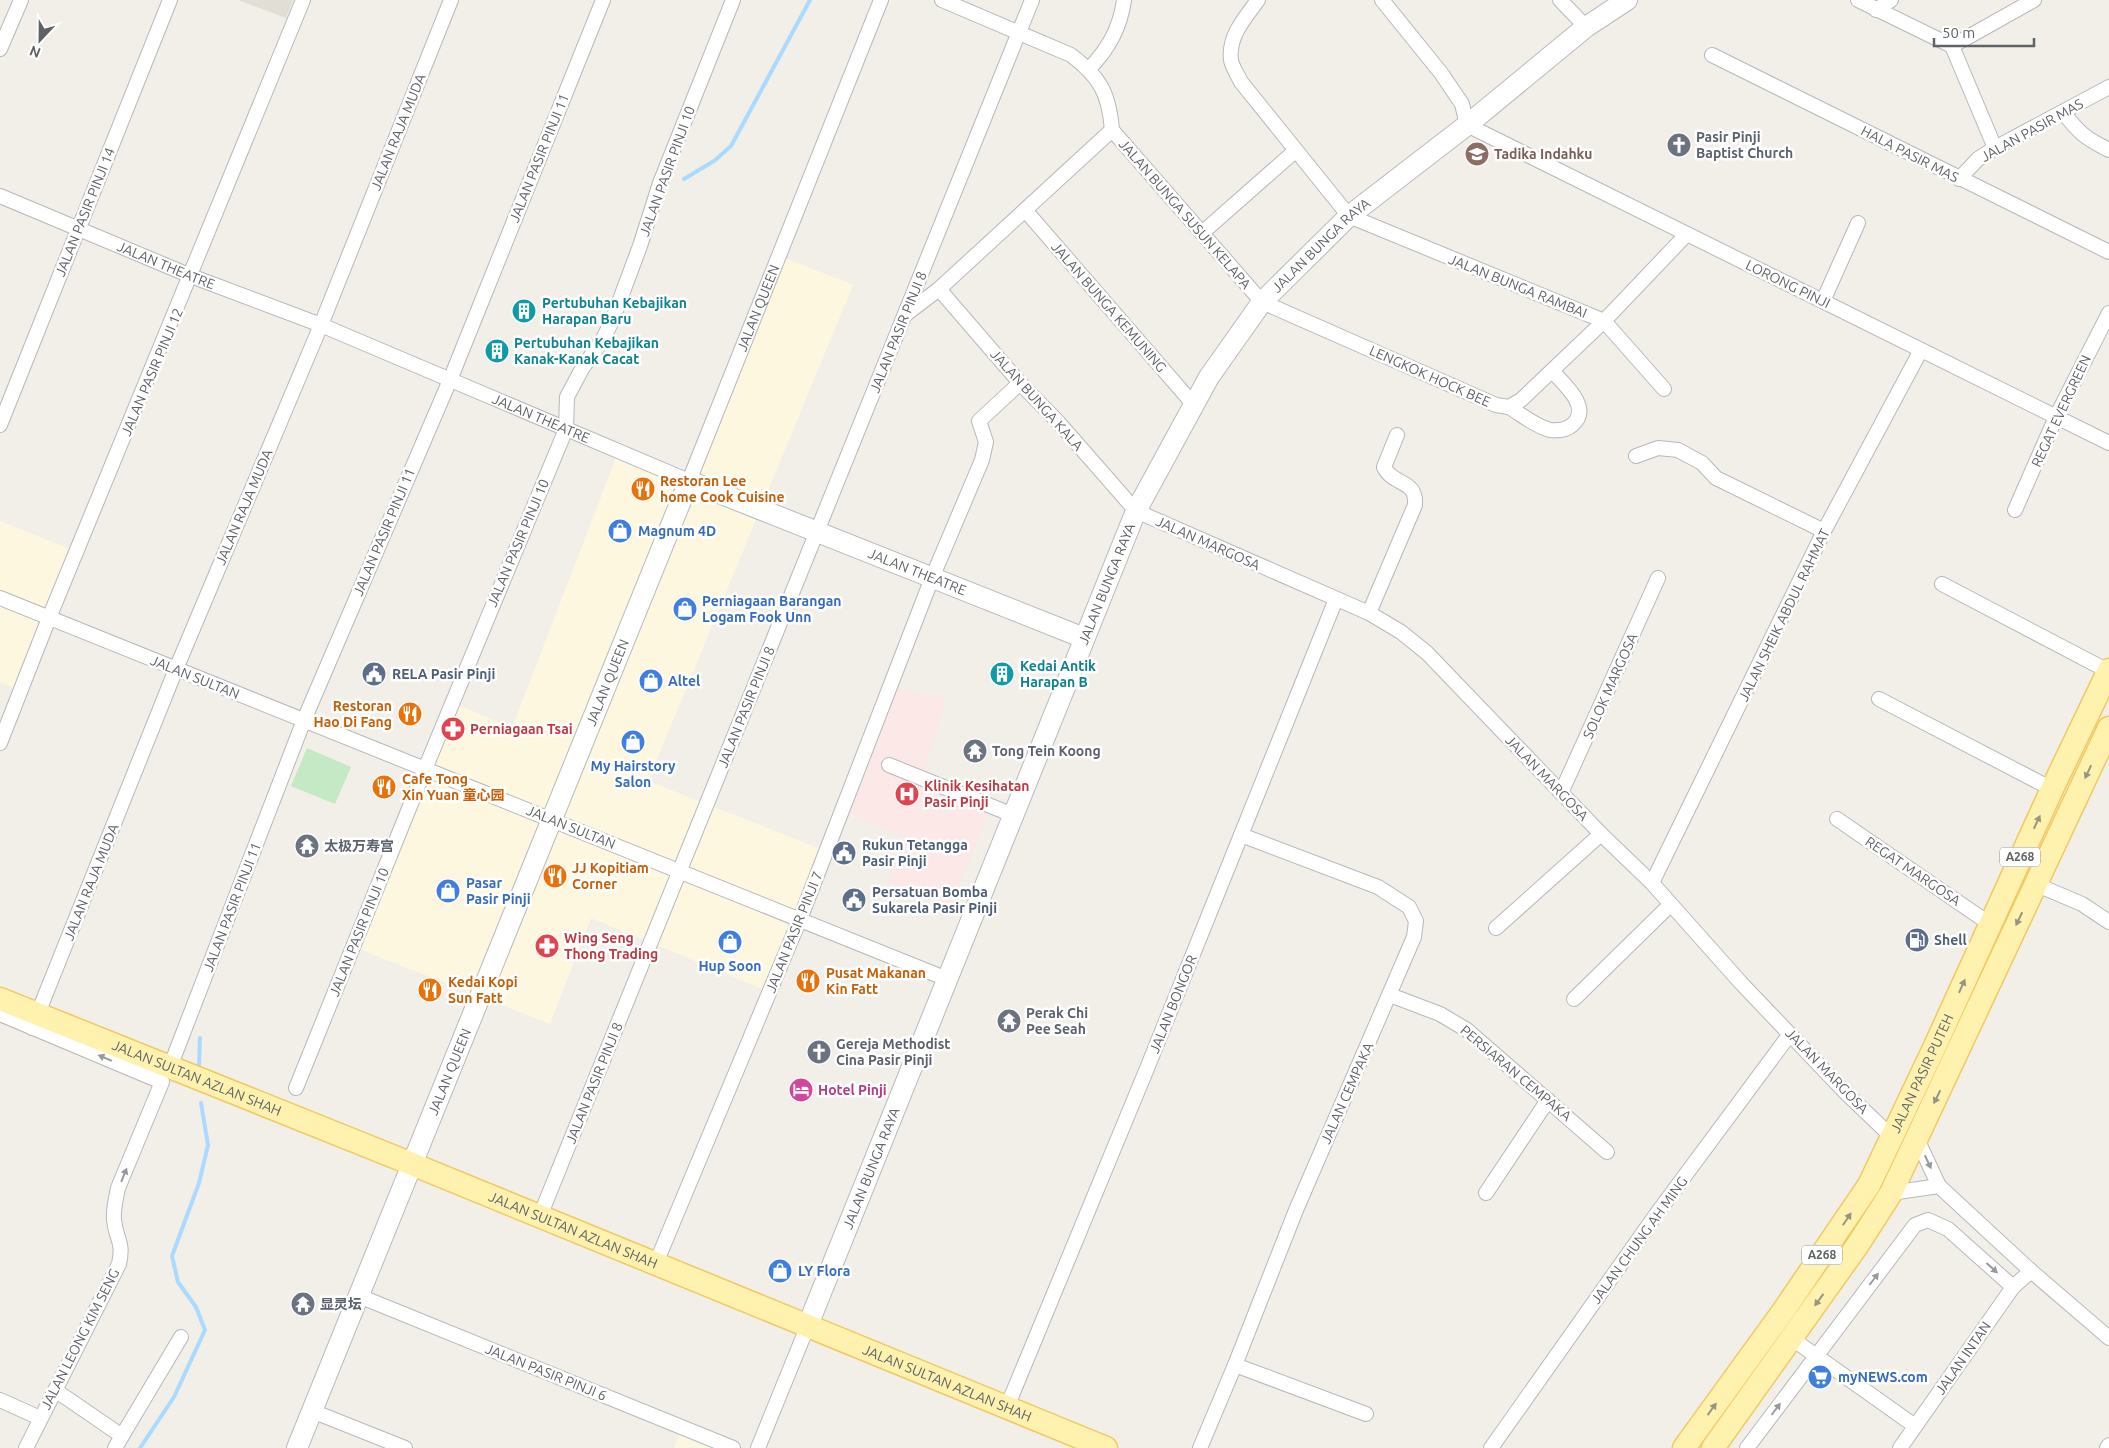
<svg xmlns="http://www.w3.org/2000/svg" width="2109" height="1448" viewBox="0 0 2109 1448" font-family="Ubuntu,'Noto Sans SC',sans-serif">
<rect width="100%" height="100%" fill="#f1efe8"/>
<g fill="#fef7e0">
<polygon points="780,256 853,285 648,781 828,852 770,992 591,918 550,1024 354,947 452,702 512,728 619,450 690,482"/>
<polygon points="0,521 79,553 20,691 0,682"/>
<polygon points="682,1428 730,1448 674,1448"/>
</g>
<polygon fill="#e1ded6" points="238,0 293,0 286,18"/>
<polygon fill="#fce8e6" points="897,688 946,699 922,780 990,808 950,909 887,883 906,837 850,814"/>
<polygon fill="#c5e8c5" points="307,748 351,767 335,804 291,786"/>
<g fill="none" stroke-linecap="round" stroke-linejoin="round">
<g stroke="#aadaff" stroke-width="4">
<polyline points="684,179 714,161 731,146 810,0"/>
<polyline points="199,1067 200,1038"/>
<polyline points="140,1448 174,1397 205,1330 196,1307 178,1282 172,1256 199,1183 208,1145 201,1103"/>
</g>
<defs>
<g id="street">
<path d="M942,0L1071,55C1100,77 1109,93 1112,130L1262,302L1496,405L1509,407L1521,400L1604,321L1687,234"/>
<path d="M1258,0C1245,18 1228,36 1231,60C1232,67 1238,75 1241,82L1349,216L1604,321L1664,389"/>
<polyline points="1382,0 1441,73 1462,104 1467,125 2109,443"/>
<polyline points="1560,0 1586,27"/>
<polyline points="1858,0 1952,46 2034,0"/>
<polyline points="1876,10 1891,0"/>
<polyline points="1952,46 1995,148"/>
<polyline points="0,49 21,0"/>
<polyline points="1712,55 2109,252"/>
<path d="M1089,69C1109,48 1120,28 1124,0"/>
<path d="M2063,112C2079,133 2085,138 2109,150"/>
<polyline points="1959,179 1978,159 1995,148 2109,87"/>
<path id="s1" d="M0,196L191,276L321,325L689,481L881,0"/>
<polyline points="1025,210 1194,405"/>
<polyline points="1202,233 1295,151"/>
<polyline points="939,289 1020,383 1059,423 1136,511 1369,613 1401,632 1427,653 1601,834 1652,883 1741,983 1845,1092 1893,1138"/>
<polyline points="1823,301 1858,223"/>
<polyline points="906,314 939,289 1112,130"/>
<path d="M1509,407C1522,415 1535,426 1550,430C1558,431 1566,430 1572,425C1593,408 1563,383 1552,371"/>
<polyline points="0,425 170,0"/>
<polyline points="1636,456 1658,448 1678,450 1702,463 1716,478 1824,531"/>
<polyline points="2015,510 2056,417 2109,313"/>
<polyline points="1942,584 2108,671"/>
<polyline points="0,598 947,979"/>
<path d="M1369,613L1415,505C1417,479 1393,486 1384,467L1397,435"/>
<polyline points="1879,699 2052,789"/>
<polyline points="0,743 49,618 303,0"/>
<polyline points="889,765 1013,815"/>
<polyline points="1561,793 1658,578"/>
<polyline points="1837,819 1990,924"/>
<polyline points="1652,883 1824,531 1921,350"/>
<polyline points="2035,884 2082,904 2109,922"/>
<polyline points="1496,928 1601,834"/>
<polyline points="1390,995 1440,1014 1467,1030 1607,1152"/>
<polyline points="1574,999 1670,905"/>
<path d="M0,1014L162,1082L118,1188C116,1199 113,1209 114,1220C116,1240 124,1241 119,1264L26,1448"/>
<polyline points="32,1028 176,669 321,325 451,0"/>
<polyline points="170,1067 304,720 450,380 603,0"/>
<polyline points="296,1088 425,769 566,429 567,397 583,367 602,341 612,321 640,246 660,183 733,0"/>
<polyline points="1917,1139 1939,1186 2031,1271 2109,1338"/>
<polyline points="1486,1193 1548,1100"/>
<polyline points="1891,1193 1939,1186"/>
<polyline points="540,1216 1032,0"/>
<polyline points="656,1263 800,919 932,578 982,460 986,442 979,421 1020,383"/>
<polyline points="359,1296 733,1448"/>
<polyline points="1791,1338 1915,1426"/>
<polyline points="1235,1365 1366,1414"/>
<polyline points="55,1390 122,1436 115,1448"/>
<polyline points="0,1400 40,1418"/>
<polyline points="1007,1407 1148,1066 1336,599"/>
<polyline points="312,1411 405,1448"/>
<polyline points="122,1436 181,1337"/>
<polyline points="758,1448 808,1325"/>
<polyline points="1200,1448 1235,1365 1296,1210 1414,937 1416,921 1409,907 1378,887 1241,835"/>
<polyline points="1491,1448 1655,1216 1790,1034"/>
<polyline points="1747,1448 1915,1225 1928,1220 1948,1229 2013,1287"/>
<polyline points="1900,1448 2013,1287 2031,1271"/>
<polyline points="2107,1448 2109,1445"/>
</g>
<g id="secondary">
<path id="s2" d="M808,1325L1136,511L1209,377L1262,302L1349,216L1467,125L1586,27L1627,0"/>
<path id="s3" d="M297,1448L689,481L1084,638"/>
</g>
<g id="primary">
<path id="s4" d="M0,999L412,1164L1106,1448"/>
<path id="s5" d="M1684,1448L1784,1310L1869,1185L1935,1046L2052,789L2109,670"/>
<polyline points="1713,1448 1857,1246 1891,1193 2109,728"/>
</g>
</defs>
<use href="#street" stroke="#b5b8bc" stroke-width="16"/>
<use href="#secondary" stroke="#b6babf" stroke-width="22"/>
<use href="#primary" stroke="#f2c960" stroke-width="25"/>
<use href="#street" stroke="#fff" stroke-width="14"/>
<use href="#secondary" stroke="#fff" stroke-width="20"/>
<use href="#primary" stroke="#fff2af" stroke-width="22"/>
</g>
<defs><path id="oneway-solid" d="M-6-.8H1V-3.2L6.5 0L1 3.2V.8H-6Z" transform="scale(1.25)"/></defs>
<g fill="#979581">
<use href="#oneway-solid" transform="translate(2088 772) rotate(115)"/>
<use href="#oneway-solid" transform="translate(2037 822) rotate(-65)"/>
<use href="#oneway-solid" transform="translate(2019 919) rotate(115)"/>
<use href="#oneway-solid" transform="translate(1962 986) rotate(-66)"/>
<use href="#oneway-solid" transform="translate(1937 1097) rotate(116)"/>
<use href="#oneway-solid" transform="translate(1847 1219) rotate(-56)"/>
<use href="#oneway-solid" transform="translate(1819 1300) rotate(126)"/>
<use href="#oneway-solid" transform="translate(1712 1409) rotate(-54)"/>
</g>
<g fill="#979a9d">
<use href="#oneway-solid" transform="translate(105 1058) rotate(-157)"/>
<use href="#oneway-solid" transform="translate(1928 1162) rotate(65)"/>
<use href="#oneway-solid" transform="translate(124 1175) rotate(-68)"/>
<use href="#oneway-solid" transform="translate(1992 1268) rotate(42)"/>
<use href="#oneway-solid" transform="translate(1874 1279) rotate(-53)"/>
<use href="#oneway-solid" transform="translate(1776 1409) rotate(-53)"/>
</g>
<defs>
<symbol id="church-disc" viewBox="-11 -11 22 22"><circle r="9.5" fill="#6b7280" stroke="#fff"/><path d="M-1.2-6h2.4v3.5h3.3v2.4h-3.3V6h-2.4V-.1h-3.3v-2.4h3.3Z" fill="#fff"/></symbol>
<symbol id="school-disc" viewBox="-11 -11 22 22"><circle r="9.5" fill="#8d6e63" stroke="#fff"/><path d="M0-5L7-2L0 1L-7-2ZM-4 1L0 2.5L4 1V4Q0 6-4 4Z" fill="#fff"/></symbol>
<symbol id="building-disc" viewBox="-11 -11 22 22"><circle r="9.5" fill="#0f9aa8" stroke="#fff"/><path d="M-4-6H4V6H1V3H-1V6H-4ZM-2.5-4.3h1.7v1.8h-1.7ZM.8-4.3h1.7v1.8H.8ZM-2.5-1h1.7V.8h-1.7ZM.8-1h1.7V.8H.8Z" fill="#fff"/></symbol>
<symbol id="restaurant-disc" viewBox="-11 -11 22 22"><circle r="9.5" fill="#e8710a" stroke="#fff"/><path d="M-5-6h1v4h1v-4h1v4h1v-4h1v5L-1.5 .5V6h-2V.5L-5-1ZM5-6V6H3V1.5H1.5Q1.5-4 5-6Z" fill="#fff"/></symbol>
<symbol id="shop-disc" viewBox="-11 -11 22 22"><circle r="9.5" fill="#3f7fe0" stroke="#fff"/><path d="M-5-2.5h2.3a2.7 3.5 0 0 1 5.4 0H5L5.5 6h-11ZM-1.5-2.5h3a1.5 2.3 0 0 0-3 0Z" fill="#fff"/></symbol>
<symbol id="civic-disc" viewBox="-11 -11 22 22"><circle r="9.5" fill="#5c6f8a" stroke="#fff"/><path d="M-.6-6.5H3V-4.5H.6V-3L4-1V1h2V6H-6V1h2V-1L-.6-3ZM-1.2 2.5V6h2.4V2.5Z" fill="#fff"/></symbol>
<symbol id="pharmacy-disc" viewBox="-11 -11 22 22"><circle r="9.5" fill="#e0444e" stroke="#fff"/><path d="M-2-6h4v4h4v4h-4v4h-4v-4h-4v-4h4Z" fill="#fff"/></symbol>
<symbol id="temple-disc" viewBox="-11 -11 22 22"><circle r="9.5" fill="#6b7280" stroke="#fff"/><path d="M0-6L5-2H3V0L6.5 2.5H4V6H1.5V3h-3V6H-4V2.5H-6.5L-3 0V-2H-5Z" fill="#fff"/></symbol>
<symbol id="hospital-disc" viewBox="-11 -11 22 22"><circle r="9.5" fill="#e0444e" stroke="#fff"/><path d="M-5-5h3v3.5h4V-5h3V5h-3V1.5h-4V5h-3Z" fill="#fff"/></symbol>
<symbol id="fuel-disc" viewBox="-11 -11 22 22"><circle r="9.5" fill="#5c6f8a" stroke="#fff"/><path d="M-5.5-6h7V0h2V4h1.3V-2.5L3-4.5l.8-.8L6-3V5H2.5V1h-1V6h-7ZM-4.2-4.7v3.2H.2V-4.7Z" fill="#fff"/></symbol>
<symbol id="hotel-disc" viewBox="-11 -11 22 22"><circle r="9.5" fill="#d1479c" stroke="#fff"/><path d="M-6-4.5h1.5V1H6V5H4.5V3h-9V5H-6ZM-4 0a1.8 1.8 0 1 1 3.6 0ZM.5 0V-2.5h3Q6-2.5 6 0Z" fill="#fff"/></symbol>
<symbol id="supermarket-disc" viewBox="-11 -11 22 22"><circle r="9.5" fill="#3f7fe0" stroke="#fff"/><path d="M-6-5.5h2.5l.6 2H6L4.5 2H-2.5L-4.4-4H-6ZM-1.5 3.2a1.3 1.3 0 1 0 .1 0ZM3 3.2a1.3 1.3 0 1 0 .1 0Z" fill="#fff"/></symbol>
</defs>
<g fill-rule="evenodd">
<use href="#church-disc" x="1665" y="131" width="28" height="28"/>
<use href="#school-disc" x="1463" y="140" width="28" height="28"/>
<use href="#building-disc" x="510" y="297" width="28" height="28"/>
<use href="#building-disc" x="483" y="337" width="28" height="28"/>
<use href="#restaurant-disc" x="629" y="475" width="28" height="28"/>
<use href="#shop-disc" x="606" y="517" width="28" height="28"/>
<use href="#shop-disc" x="671" y="595" width="28" height="28"/>
<use href="#civic-disc" x="360" y="660" width="28" height="28"/>
<use href="#building-disc" x="988" y="660" width="28" height="28"/>
<use href="#shop-disc" x="637" y="667" width="28" height="28"/>
<use href="#restaurant-disc" x="396" y="700" width="28" height="28"/>
<use href="#pharmacy-disc" x="439" y="715" width="28" height="28"/>
<use href="#shop-disc" x="619" y="728" width="28" height="28"/>
<use href="#temple-disc" x="961" y="737" width="28" height="28"/>
<use href="#restaurant-disc" x="370" y="773" width="28" height="28"/>
<use href="#hospital-disc" x="893" y="780" width="28" height="28"/>
<use href="#temple-disc" x="293" y="832" width="28" height="28"/>
<use href="#civic-disc" x="830" y="839" width="28" height="28"/>
<use href="#restaurant-disc" x="541" y="862" width="28" height="28"/>
<use href="#shop-disc" x="434" y="877" width="28" height="28"/>
<use href="#civic-disc" x="840" y="886" width="28" height="28"/>
<use href="#fuel-disc" x="1903" y="926" width="28" height="28"/>
<use href="#shop-disc" x="716" y="928" width="28" height="28"/>
<use href="#pharmacy-disc" x="533" y="932" width="28" height="28"/>
<use href="#restaurant-disc" x="794" y="967" width="28" height="28"/>
<use href="#restaurant-disc" x="416" y="976" width="28" height="28"/>
<use href="#temple-disc" x="995" y="1007" width="28" height="28"/>
<use href="#church-disc" x="805" y="1038" width="28" height="28"/>
<use href="#hotel-disc" x="787" y="1076" width="28" height="28"/>
<use href="#shop-disc" x="766" y="1257" width="28" height="28"/>
<use href="#temple-disc" x="289" y="1290" width="28" height="28"/>
<use href="#supermarket-disc" x="1806" y="1363" width="28" height="28"/>
</g>
<g text-anchor="middle" stroke-width="5" stroke-linejoin="round" paint-order="stroke">
<g fill="#fff" stroke="#8f9295" stroke-width="1">
<rect x="2000" y="847.5" width="40" height="19" rx="4"/>
<rect x="1802" y="1245.5" width="40" height="19" rx="4"/>
</g>
<g font-size="12" font-weight="bold" fill="#5f6368">
<text x="2020" y="861">A268</text>
<text x="1822" y="1259">A268</text>
</g>
<g font-size="14" fill="#5f6368" stroke="#fff">
<text transform="translate(2032 130) rotate(-29)" y="5">JALAN PASIR MAS</text>
<text transform="translate(398 132) rotate(-68)" y="5">JALAN RAJA MUDA</text>
<text transform="translate(1910 154) rotate(27)" y="5">HALA PASIR MAS</text>
<text transform="translate(539 158) rotate(-68)" y="5">JALAN PASIR PINJI 11</text>
<text transform="translate(667 171) rotate(-70)" y="5">JALAN PASIR PINJI 10</text>
<text transform="translate(85 212) rotate(-68)" y="5">JALAN PASIR PINJI 14</text>
<text transform="translate(1185 214) rotate(49)" y="5">JALAN BUNGA SUSUN KELAPA</text>
<text dy="5" stroke="none"><textPath href="#s2" startOffset="1204">JALAN BUNGA RAYA</textPath></text>
<text dy="5" stroke="none"><textPath href="#s1" startOffset="180">JALAN THEATRE</textPath></text>
<text transform="translate(1788 284) rotate(26)" y="5">LORONG PINJI</text>
<text transform="translate(1518 286) rotate(22)" y="5">JALAN BUNGA RAMBAI</text>
<text dy="5" stroke="none"><textPath href="#s1" startOffset="932">JALAN QUEEN</textPath></text>
<text transform="translate(1109 307) rotate(49)" y="5">JALAN BUNGA KEMUNING</text>
<text transform="translate(898 332) rotate(-68)" y="5">JALAN PASIR PINJI 8</text>
<text transform="translate(152 372) rotate(-67)" y="5">JALAN PASIR PINJI 12</text>
<text transform="translate(1430 376) rotate(24)" y="5">LENGKOK HOCK BEE</text>
<text transform="translate(1037 400) rotate(48)" y="5">JALAN BUNGA KALA</text>
<text transform="translate(2061 411) rotate(-65)" y="5">REGAT EVERGREEN</text>
<text dy="5" stroke="none"><textPath href="#s1" startOffset="585">JALAN THEATRE</textPath></text>
<text transform="translate(244 507) rotate(-67)" y="5">JALAN RAJA MUDA</text>
<text transform="translate(384 532) rotate(-67)" y="5">JALAN PASIR PINJI 11</text>
<text transform="translate(518 543) rotate(-67)" y="5">JALAN PASIR PINJI 10</text>
<text transform="translate(1208 543) rotate(24)" y="5">JALAN MARGOSA</text>
<text dy="5" stroke="none"><textPath href="#s3" startOffset="1289">JALAN THEATRE</textPath></text>
<text dy="5" stroke="none"><textPath href="#s2" startOffset="799">JALAN BUNGA RAYA</textPath></text>
<text transform="translate(1784 615) rotate(-64)" y="5">JALAN SHEIK ABDUL RAHMAT</text>
<text transform="translate(195 677) rotate(22)" y="5">JALAN SULTAN</text>
<text dy="5" stroke="none"><textPath href="#s3" startOffset="826">JALAN QUEEN</textPath></text>
<text transform="translate(1610 686) rotate(-66)" y="5">SOLOK MARGOSA</text>
<text transform="translate(746 707) rotate(-68)" y="5">JALAN PASIR PINJI 8</text>
<text transform="translate(1547 778) rotate(46)" y="5">JALAN MARGOSA</text>
<text transform="translate(571 827) rotate(22)" y="5">JALAN SULTAN</text>
<text transform="translate(1913 871) rotate(34)" y="5">REGAT MARGOSA</text>
<text transform="translate(91 882) rotate(-68)" y="5">JALAN RAJA MUDA</text>
<text transform="translate(232 907) rotate(-69)" y="5">JALAN PASIR PINJI 11</text>
<text transform="translate(359 932) rotate(-68)" y="5">JALAN PASIR PINJI 10</text>
<text transform="translate(794 932) rotate(-68)" y="5">JALAN PASIR PINJI 7</text>
<text transform="translate(1173 1004) rotate(-68)" y="5">JALAN BONGOR</text>
<text transform="translate(1827 1071) rotate(46)" y="5">JALAN MARGOSA</text>
<text dy="5" stroke="none"><textPath href="#s3" startOffset="406">JALAN QUEEN</textPath></text>
<text transform="translate(1516 1073) rotate(40)" y="5">PERSIARAN CEMPAKA</text>
<text dy="5" stroke="none"><textPath href="#s5" startOffset="445">JALAN PASIR PUTEH</textPath></text>
<text dy="5" stroke="none"><textPath href="#s4" startOffset="212">JALAN SULTAN AZLAN SHAH</textPath></text>
<text transform="translate(594 1083) rotate(-68)" y="5">JALAN PASIR PINJI 8</text>
<text transform="translate(1347 1093) rotate(-66)" y="5">JALAN CEMPAKA</text>
<text dy="5" stroke="none"><textPath href="#s2" startOffset="169">JALAN BUNGA RAYA</textPath></text>
<text dy="5" stroke="none"><textPath href="#s4" startOffset="618">JALAN SULTAN AZLAN SHAH</textPath></text>
<text transform="translate(1639 1240) rotate(-54)" y="5">JALAN CHUNG AH MING</text>
<text transform="translate(80 1339) rotate(-63)" y="5">JALAN LEONG KIM SENG</text>
<text transform="translate(1963 1358) rotate(-55)" y="5">JALAN INTAN</text>
<text transform="translate(546 1372) rotate(22)" y="5">JALAN PASIR PINJI 6</text>
<text dy="5" stroke="none"><textPath href="#s4" startOffset="1022">JALAN SULTAN AZLAN SHAH</textPath></text>
</g>
<g font-size="14" font-weight="bold" fill="#5b616d" stroke="#fff" text-anchor="start">
<text x="1696" y="142">Pasir Pinji<tspan x="1696" dy="16">Baptist Church</tspan></text>
<text x="992" y="756">Tong Tein Koong</text>
<text x="324" y="851">太极万寿宫</text>
<text x="1026" y="1018">Perak Chi<tspan x="1026" dy="16">Pee Seah</tspan></text>
<text x="836" y="1049">Gereja Methodist<tspan x="836" dy="16">Cina Pasir Pinji</tspan></text>
<text x="320" y="1309">显灵坛</text>
</g>
<g font-size="14" font-weight="bold" fill="#785e54" stroke="#fff" text-anchor="start">
<text x="1494" y="159">Tadika Indahku</text>
</g>
<g font-size="14" font-weight="bold" fill="#0d838f" stroke="#fff" text-anchor="start">
<text x="542" y="308">Pertubuhan Kebajikan<tspan x="542" dy="16">Harapan Baru</tspan></text>
<text x="514" y="348">Pertubuhan Kebajikan<tspan x="514" dy="16">Kanak-Kanak Cacat</tspan></text>
<text x="1020" y="671">Kedai Antik<tspan x="1020" dy="16">Harapan B</tspan></text>
</g>
<g font-size="14" font-weight="bold" fill="#c56008" stroke="#fff" text-anchor="start">
<text x="660" y="486">Restoran Lee<tspan x="660" dy="16">home Cook Cuisine</tspan></text>
<text x="392" y="711" text-anchor="end">Restoran<tspan x="392" dy="16">Hao Di Fang</tspan></text>
<text x="402" y="784">Cafe Tong<tspan x="402" dy="16">Xin Yuan 童心园</tspan></text>
<text x="572" y="873">JJ Kopitiam<tspan x="572" dy="16">Corner</tspan></text>
<text x="826" y="978">Pusat Makanan<tspan x="826" dy="16">Kin Fatt</tspan></text>
<text x="448" y="987">Kedai Kopi<tspan x="448" dy="16">Sun Fatt</tspan></text>
</g>
<g font-size="14" font-weight="bold" fill="#366cbe" stroke="#fff" text-anchor="start">
<text x="638" y="536">Magnum 4D</text>
<text x="702" y="606">Perniagaan Barangan<tspan x="702" dy="16">Logam Fook Unn</tspan></text>
<text x="668" y="686">Altel</text>
<text x="633" y="771" text-anchor="middle">My Hairstory<tspan x="633" dy="16">Salon</tspan></text>
<text x="466" y="888">Pasar<tspan x="466" dy="16">Pasir Pinji</tspan></text>
<text x="730" y="971" text-anchor="middle">Hup Soon</text>
<text x="798" y="1276">LY Flora</text>
<text x="1838" y="1382">myNEWS.com</text>
</g>
<g font-size="14" font-weight="bold" fill="#4e5e75" stroke="#fff" text-anchor="start">
<text x="392" y="679">RELA Pasir Pinji</text>
<text x="862" y="850">Rukun Tetangga<tspan x="862" dy="16">Pasir Pinji</tspan></text>
<text x="872" y="897">Persatuan Bomba<tspan x="872" dy="16">Sukarela Pasir Pinji</tspan></text>
<text x="1934" y="945">Shell</text>
</g>
<g font-size="14" font-weight="bold" fill="#be3a42" stroke="#fff" text-anchor="start">
<text x="470" y="734">Perniagaan Tsai</text>
<text x="924" y="791">Klinik Kesihatan<tspan x="924" dy="16">Pasir Pinji</tspan></text>
<text x="564" y="943">Wing Seng<tspan x="564" dy="16">Thong Trading</tspan></text>
</g>
<g font-size="14" font-weight="bold" fill="#b23c85" stroke="#fff" text-anchor="start">
<text x="818" y="1095">Hotel Pinji</text>
</g>
</g>
<g transform="translate(40 40) rotate(202)" stroke="#ffffff" stroke-width="4" paint-order="stroke">
<path d="M0-4L9 19L0 12L-9 19Z" fill="#5f6368"/>
<text y="-8" font-size="14" font-weight="bold" text-anchor="middle" fill="#5f6368">N</text>
</g>
<path d="M1934 38v8h100v-8" fill="none" stroke="#5f6368" stroke-width="2.5"/>
<text x="1942" y="38" font-size="15" fill="#5f6368" stroke="#ffffff" stroke-width="4" paint-order="stroke">50 m</text>
</svg>
